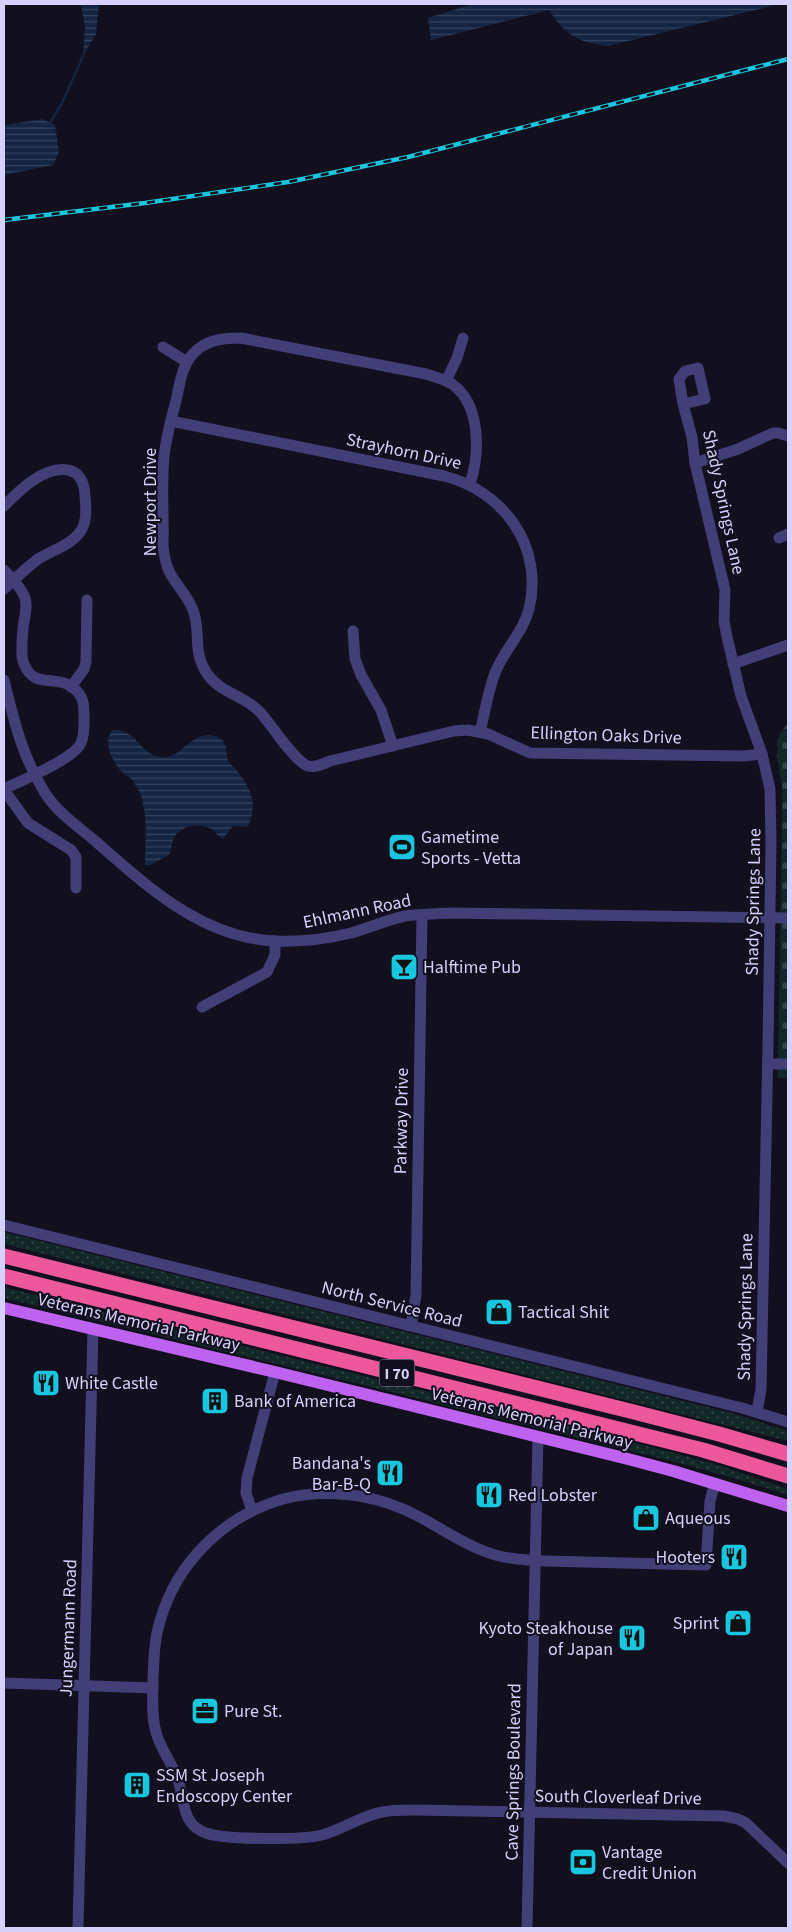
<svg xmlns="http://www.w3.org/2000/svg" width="792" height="1932" viewBox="0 0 792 1932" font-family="'Source Sans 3',sans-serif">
<defs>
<pattern id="grass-dots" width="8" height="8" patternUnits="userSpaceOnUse" patternTransform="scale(1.25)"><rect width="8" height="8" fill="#122827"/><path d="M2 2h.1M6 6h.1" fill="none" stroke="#344647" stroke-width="1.8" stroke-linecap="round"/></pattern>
<pattern id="cemetery-stones" width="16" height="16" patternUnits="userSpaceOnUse" patternTransform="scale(1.25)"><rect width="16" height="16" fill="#122827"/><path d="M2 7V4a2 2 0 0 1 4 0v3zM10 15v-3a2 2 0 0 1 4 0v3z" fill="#344647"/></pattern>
<pattern id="water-rules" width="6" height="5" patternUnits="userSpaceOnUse" patternTransform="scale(1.25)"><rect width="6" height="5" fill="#142543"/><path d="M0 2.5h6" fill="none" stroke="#35445f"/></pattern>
</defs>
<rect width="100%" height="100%" fill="#120f1e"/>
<g fill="url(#grass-dots)">
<polygon points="4,1232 732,1413 788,1431 788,1441 4,1244"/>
<path d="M4,1287L663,1450L721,1466L788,1489V1495C693,1464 595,1442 497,1418C333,1377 168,1338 4,1298Z"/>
</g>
<polygon fill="url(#cemetery-stones)" points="788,723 788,1078 778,1078 782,810 782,789 777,755 777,742 781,732"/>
<g fill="url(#water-rules)">
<polygon points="81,4 99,4 96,34 83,56 85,28"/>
<path d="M472,4H780L608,46C579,43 565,35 549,10L431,40L428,18Z"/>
<polygon points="43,119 55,125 59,152 53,165 4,175 4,125"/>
<path d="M113,730C134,728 139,751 157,756C179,763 189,734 209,735C232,737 223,752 229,762C231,765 235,768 237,771C252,790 258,804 248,827L233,826L223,839C219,837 217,834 214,831C202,821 179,825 173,840C171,846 172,850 169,855L150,865H145C145,843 148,821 142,799C140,792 136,784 131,779C127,775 123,773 119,769C112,760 102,740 113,730Z"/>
</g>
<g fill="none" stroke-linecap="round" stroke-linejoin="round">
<polyline stroke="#142543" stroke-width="2.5" points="50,123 63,101 83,56"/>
<g stroke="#423e78" stroke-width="11">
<polyline points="163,347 187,362"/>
<polyline points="446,381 457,358 463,338"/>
<polyline points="683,404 679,379 685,371 698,368 705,399 683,404 692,437 695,463 725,590 724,621 727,637 741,696 762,754 770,789 771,843 768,1045 761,1389 757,1412"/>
<path d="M171,421L444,476C504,491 544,547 529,609C523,633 504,650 495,673C488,691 485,712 480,732"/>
<polyline points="695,463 738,449 773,433 778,433 788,436"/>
<path d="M470,484C480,454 481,404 452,384C444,379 435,377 426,374L241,338C225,338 211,339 198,349C182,362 180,382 176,401C171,419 166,438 164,457C161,486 164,516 163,545C164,554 165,563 169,571C176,586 189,596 194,613C201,636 192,652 208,675C221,693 245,696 260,712C271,724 294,761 308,766C315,768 323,764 330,761L454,731L468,730L488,734L530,753L744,756L762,754"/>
<path d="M4,506C13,497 22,488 32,481C54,466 84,461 85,496C86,507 87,519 82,529C73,545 52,550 38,559C26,568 15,579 4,589"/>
<polyline points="779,538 788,534"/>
<path d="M4,570C39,606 22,603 22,645C22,651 21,658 24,664C34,688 52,676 69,685C81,692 84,700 84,713C84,722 85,734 81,743C74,759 21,781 4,789"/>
<polyline points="353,631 355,659 361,675 381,710 393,746"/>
<polyline points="733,664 788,645"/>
<path d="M4,680C14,721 22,756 45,793C58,813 76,825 94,840C147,886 201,938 276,941C301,942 327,939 351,933C369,928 386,920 405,916C420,914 436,914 451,913L788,918"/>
<polyline points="71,687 84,669 86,662 87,600"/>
<polyline points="4,790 28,823 71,850 76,857 76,888"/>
<polyline points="202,1007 267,972 275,955 275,941"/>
<polyline points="768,1064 788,1064"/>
<polyline points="4,1225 742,1408 788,1422"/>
<polyline points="411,1326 416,1295 422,915"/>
<path d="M715,1483L710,1501L706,1565C665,1564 624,1563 584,1562C555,1561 526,1562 499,1556C464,1547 436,1523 403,1509C366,1493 322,1489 283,1499C224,1516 177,1562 160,1621C154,1640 154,1659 153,1679C153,1696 151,1715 156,1732C160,1748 170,1760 176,1775C186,1796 179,1824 206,1833C225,1840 303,1840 322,1835C343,1829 361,1816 382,1812C392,1810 404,1810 414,1810L724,1816L738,1819L746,1823L788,1863"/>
<polyline points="252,1511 246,1493 247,1478 275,1372"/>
<polyline points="4,1683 153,1688"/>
<polyline points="78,1928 93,1329"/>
<polyline points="527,1928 538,1437"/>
</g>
<polyline stroke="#be63ef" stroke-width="12" points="4,1308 275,1372 628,1459 673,1471 788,1506"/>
<g stroke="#ed589c" stroke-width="15">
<polyline points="4,1256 634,1412 719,1434 788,1454"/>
<polyline points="4,1276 703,1450 788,1476"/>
</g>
<defs>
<polyline id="rail" points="4,220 145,203 288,182 408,157 788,59"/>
</defs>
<use href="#rail" stroke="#18c7df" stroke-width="4.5"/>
<use href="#rail" stroke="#120f1e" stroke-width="2.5" stroke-dasharray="8" stroke-linecap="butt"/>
</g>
<defs>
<symbol id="stadium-square" viewBox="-11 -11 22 22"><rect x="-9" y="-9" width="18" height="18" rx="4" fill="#18c7df" stroke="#120f1e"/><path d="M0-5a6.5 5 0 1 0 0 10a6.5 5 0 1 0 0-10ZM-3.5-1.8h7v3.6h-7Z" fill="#111"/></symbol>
<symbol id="bar-square" viewBox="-11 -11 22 22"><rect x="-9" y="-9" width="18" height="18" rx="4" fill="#18c7df" stroke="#120f1e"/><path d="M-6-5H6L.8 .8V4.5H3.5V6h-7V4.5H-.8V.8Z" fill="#111"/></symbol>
<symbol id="shop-square" viewBox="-11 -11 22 22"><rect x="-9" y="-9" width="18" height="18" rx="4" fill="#18c7df" stroke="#120f1e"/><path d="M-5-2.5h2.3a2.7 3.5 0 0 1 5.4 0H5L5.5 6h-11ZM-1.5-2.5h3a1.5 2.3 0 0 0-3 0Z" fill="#111"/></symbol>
<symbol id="restaurant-square" viewBox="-11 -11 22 22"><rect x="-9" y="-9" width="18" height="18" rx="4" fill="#18c7df" stroke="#120f1e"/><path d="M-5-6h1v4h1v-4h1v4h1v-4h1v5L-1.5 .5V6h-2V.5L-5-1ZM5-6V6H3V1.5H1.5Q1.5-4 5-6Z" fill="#111"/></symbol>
<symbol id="building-square" viewBox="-11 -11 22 22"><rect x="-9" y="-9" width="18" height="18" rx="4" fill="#18c7df" stroke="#120f1e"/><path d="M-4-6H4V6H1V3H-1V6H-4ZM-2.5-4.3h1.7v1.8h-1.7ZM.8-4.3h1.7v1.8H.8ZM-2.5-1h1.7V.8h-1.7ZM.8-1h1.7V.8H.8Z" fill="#111"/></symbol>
<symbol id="office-square" viewBox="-11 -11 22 22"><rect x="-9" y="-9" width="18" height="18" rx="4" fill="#18c7df" stroke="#120f1e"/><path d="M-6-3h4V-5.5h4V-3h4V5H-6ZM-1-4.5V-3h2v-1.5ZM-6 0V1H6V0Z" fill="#111"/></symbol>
<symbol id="bank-square" viewBox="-11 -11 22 22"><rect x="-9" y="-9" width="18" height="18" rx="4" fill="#18c7df" stroke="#120f1e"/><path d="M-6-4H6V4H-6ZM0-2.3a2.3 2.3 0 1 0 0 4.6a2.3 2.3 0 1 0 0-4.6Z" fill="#111"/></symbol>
</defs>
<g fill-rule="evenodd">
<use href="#stadium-square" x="386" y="831" width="32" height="32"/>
<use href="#bar-square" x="388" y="951" width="32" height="32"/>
<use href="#shop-square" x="483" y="1296" width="32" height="32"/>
<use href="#restaurant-square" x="30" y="1367" width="32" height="32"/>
<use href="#building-square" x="199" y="1385" width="32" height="32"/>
<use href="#restaurant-square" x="374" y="1457" width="32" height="32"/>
<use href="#restaurant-square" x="473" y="1479" width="32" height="32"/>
<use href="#shop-square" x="630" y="1502" width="32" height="32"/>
<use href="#restaurant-square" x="718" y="1541" width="32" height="32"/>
<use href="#shop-square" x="722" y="1607" width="32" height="32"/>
<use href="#restaurant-square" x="616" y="1622" width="32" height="32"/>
<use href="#office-square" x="189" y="1695" width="32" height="32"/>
<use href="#building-square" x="121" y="1769" width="32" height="32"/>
<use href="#bank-square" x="567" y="1846" width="32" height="32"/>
</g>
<g text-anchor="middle" stroke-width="4" stroke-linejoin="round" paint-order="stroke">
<rect fill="#120f1e" stroke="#9b97b8" stroke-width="1" x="379.5" y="1359.5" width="35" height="27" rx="4"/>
<g font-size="16" font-weight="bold" fill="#d6d1fa">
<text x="397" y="1379">I 70</text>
</g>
<g font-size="18" fill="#d6d1fa" stroke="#120f1e">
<text transform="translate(404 451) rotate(12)" y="6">Strayhorn Drive</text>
<text transform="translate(150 502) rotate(-90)" y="6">Newport Drive</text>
<text transform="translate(724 502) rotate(78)" y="6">Shady Springs Lane</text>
<text transform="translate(606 735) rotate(2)" y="6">Ellington Oaks Drive</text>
<text transform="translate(753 902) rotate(-89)" y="6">Shady Springs Lane</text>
<text transform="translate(357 911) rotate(-12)" y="6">Ehlmann Road</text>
<text transform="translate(401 1121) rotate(-89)" y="6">Parkway Drive</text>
<text transform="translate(392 1304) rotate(14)" y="6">North Service Road</text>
<text transform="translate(745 1307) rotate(-89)" y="6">Shady Springs Lane</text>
<text transform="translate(139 1322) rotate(13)" y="6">Veterans Memorial Parkway</text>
<text transform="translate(532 1418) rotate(14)" y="6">Veterans Memorial Parkway</text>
<text transform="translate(68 1628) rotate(-88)" y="6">Jungermann Road</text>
<text transform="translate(513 1772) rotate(-89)" y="6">Cave Springs Boulevard</text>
<text transform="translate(618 1797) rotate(1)" y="6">South Cloverleaf Drive</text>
</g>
<g font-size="18" fill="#d6d1fa" stroke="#120f1e" text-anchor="start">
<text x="421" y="843">Gametime<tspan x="421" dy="21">Sports - Vetta</tspan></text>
<text x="423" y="973">Halftime Pub</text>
<text x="518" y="1318">Tactical Shit</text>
<text x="65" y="1389">White Castle</text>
<text x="234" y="1407">Bank of America</text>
<text x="371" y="1469" text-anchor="end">Bandana's<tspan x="371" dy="21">Bar-B-Q</tspan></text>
<text x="508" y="1501">Red Lobster</text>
<text x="665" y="1524">Aqueous</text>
<text x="715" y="1563" text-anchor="end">Hooters</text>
<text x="719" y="1629" text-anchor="end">Sprint</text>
<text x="613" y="1634" text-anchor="end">Kyoto Steakhouse<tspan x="613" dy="21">of Japan</tspan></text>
<text x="224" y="1717">Pure St.</text>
<text x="156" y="1781">SSM St Joseph<tspan x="156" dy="21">Endoscopy Center</tspan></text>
<text x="602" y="1858">Vantage<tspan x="602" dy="21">Credit Union</tspan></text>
</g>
</g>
<rect width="792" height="1932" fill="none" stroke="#d6d1fa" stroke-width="10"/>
</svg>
